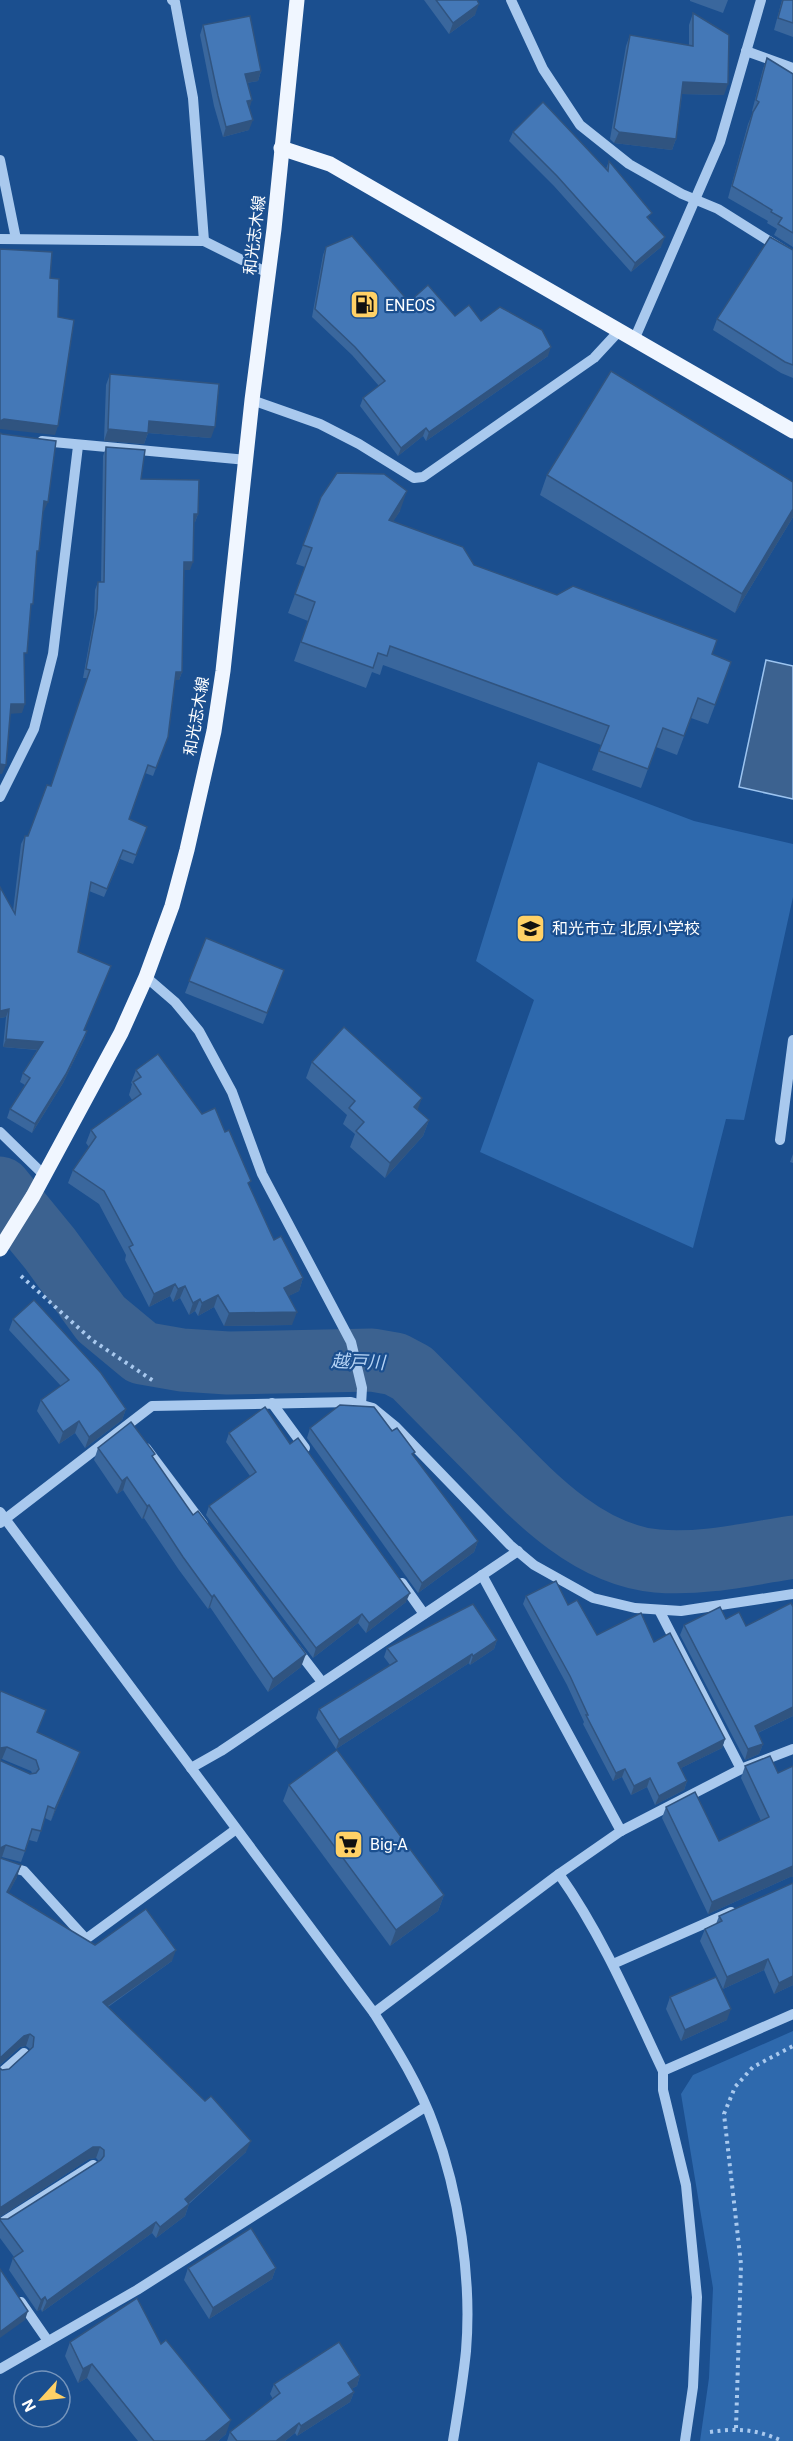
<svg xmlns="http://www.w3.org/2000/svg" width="793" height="2441" viewBox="0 0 793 2441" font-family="Roboto,'Noto Sans JP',sans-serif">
<rect width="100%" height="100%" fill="#1b4f8f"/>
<g fill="#2e69ad">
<polygon points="538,762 694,821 793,844 793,897 744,1120 726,1119 693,1248 480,1152 534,1000 476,961"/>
<polygon points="793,2031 793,2441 700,2441 709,2378 713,2288 681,2094 693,2075"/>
</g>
<polygon fill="#3c6290" stroke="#9cc4f0" stroke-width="1.5" points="766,660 793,666 793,799 739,787"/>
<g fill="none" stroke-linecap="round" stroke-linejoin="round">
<path stroke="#3c6290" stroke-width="63" d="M0,1188L50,1249L101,1319L142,1353L182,1360L228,1363L372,1360L395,1364L412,1373C437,1398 461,1423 486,1448C532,1495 587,1555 657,1561C702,1565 749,1554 793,1547"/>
<g stroke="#a9c9ee" stroke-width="4" stroke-dasharray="3 4.5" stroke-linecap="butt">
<polyline points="21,1276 92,1340 155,1382"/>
<polyline points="736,2428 741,2264 724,2114 735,2087 753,2067 793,2046"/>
<path d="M710,2432C738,2428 756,2429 782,2441"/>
</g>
<g stroke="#a9c9ee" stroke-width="10">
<polyline points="172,0 175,2 193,98 204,241"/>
<polyline points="511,0 543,69 580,125 629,164 682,194 718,209 793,256"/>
<polyline points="746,51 793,68"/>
<polyline points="0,160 16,239"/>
<polyline points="0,239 204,241 268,273"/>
<polyline points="634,340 720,142 761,0"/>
<polyline points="252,400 320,424 359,444 414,478 423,477 594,358 619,331"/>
<polyline points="42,441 247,460"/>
<polyline points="0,797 34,729 53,654 78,446"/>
<polyline points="146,977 175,1002 199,1031 232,1092 262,1174 351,1342 362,1388 361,1405"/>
<polyline points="0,1132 44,1175"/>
<polyline points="780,1140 793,1040"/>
<polyline points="272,1403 305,1448"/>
<polyline points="146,1448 203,1524"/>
<path d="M0,1512L374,2013C396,2048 420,2086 434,2126C459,2193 472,2279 466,2351C463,2381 458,2411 453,2441"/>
<polyline points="0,1523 152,1406 351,1402 373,1408 395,1426 510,1545 534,1565 593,1598 635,1608 681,1611 793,1594"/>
<polyline points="482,1575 621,1831"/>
<polyline points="402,1583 424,1614"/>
<polyline points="659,1610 741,1769"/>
<polyline points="295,1647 322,1682"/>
<polyline points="191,1768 221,1751 518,1551"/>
<polyline points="0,1864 24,1871 86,1939 235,1830"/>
<path d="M559,1874C602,1935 631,2003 663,2071V2090L686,2185L697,2297L693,2387L685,2441"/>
<polyline points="613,1964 731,1912"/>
<polyline points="374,2013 559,1874 621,1831 741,1769 793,1749"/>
<polyline points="663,2071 793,2014"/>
<polyline points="0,2074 24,2053"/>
<polyline points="0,2224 93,2165"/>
<polyline points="21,2302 48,2341"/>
<polyline points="0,2369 137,2290 425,2107"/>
</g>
<g stroke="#f0f6ff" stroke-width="15">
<polyline points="281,148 330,164 793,431"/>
<polyline points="0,1249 33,1196 121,1033 146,977 172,906 187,850 214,731 223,671 252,400 274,229 297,0"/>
</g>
</g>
<g fill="#3a679d">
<polygon points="424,0 477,0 475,15 449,34"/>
<polygon points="690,0 728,0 723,13 690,1"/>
<polygon points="782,0 793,0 793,37 774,30"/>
<polygon points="693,13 724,95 682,94 676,139 672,150 614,143 610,139 626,46 630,35 689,46 689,25"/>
<polygon points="203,25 261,71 258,81 247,83 249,108 249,130 223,137 214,106 200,35"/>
<polygon points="767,58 793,74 793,247 774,235 777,229 767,223 768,221 728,198 748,124 753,112 752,111 763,69"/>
<polygon points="513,132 606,169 609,161 650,220 661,247 631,272 554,186 509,141"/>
<polygon points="326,247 409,302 455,316 481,321 548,356 426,441 423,436 398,456 360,406 363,398 379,386 352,355 312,317 323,255"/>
<polygon points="793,250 793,378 781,373 713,330 717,319"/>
<polygon points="110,374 211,438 148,433 144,444 104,441 106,385"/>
<polygon points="106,447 141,479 198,514 195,522 194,522 190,570 184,570 182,672 179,680 175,680 168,737 153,776 145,773 129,819 147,827 133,864 120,859 104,897 89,891 78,952 111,966 84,1030 87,1031 84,1040 63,1083 32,1133 7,1118 10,1109 25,1085 20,1082 23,1073 37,1050 3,1047 6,1017 0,1018 0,887 13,911 21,844 25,836 28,836 51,786 87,678 83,678 94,617 95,590 98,582 101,582 103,456"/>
<polygon points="547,475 793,482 793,517 735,613 540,495"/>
<polygon points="321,497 400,511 393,521 474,565 731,662 708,724 691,718 677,755 656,747 641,788 592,770 601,745 383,665 380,675 372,672 366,688 294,661 308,621 288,613 305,567 296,564"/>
<polygon points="206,938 284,970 263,1024 185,993"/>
<polygon points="312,1062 418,1110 429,1120 423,1136 385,1178 350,1147 355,1134 343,1124 347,1115 306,1078"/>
<polygon points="136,1070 202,1114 225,1132 274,1240 303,1278 299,1291 288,1296 292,1325 224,1326 214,1307 198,1316 195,1311 189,1315 180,1298 173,1302 170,1296 149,1307 125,1260 126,1255 99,1204 68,1183 73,1170 89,1147 86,1143 91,1130 132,1100 129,1095 132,1084 131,1083"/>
<polygon points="793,1154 793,1163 790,1162"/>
<polygon points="13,1319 126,1409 122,1420 85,1448 75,1433 59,1444 37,1411 41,1400 61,1386 9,1330"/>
<polygon points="310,1428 392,1431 413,1456 478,1541 474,1552 418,1593 307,1438"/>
<polygon points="229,1433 290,1444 406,1602 366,1633 358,1623 313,1658 206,1515 209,1506 250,1476 226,1442"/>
<polygon points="98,1448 153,1458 193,1515 301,1667 268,1692 210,1607 208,1609 179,1570 144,1518 142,1519 123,1490 117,1494 94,1460"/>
<polygon points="526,1596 568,1605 597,1635 654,1642 725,1739 722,1748 681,1768 687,1781 684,1790 655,1805 647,1787 631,1795 622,1777 613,1781 583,1724 584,1722 567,1685 523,1604"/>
<polygon points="793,1607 793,1716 758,1733 763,1744 759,1754 745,1760 680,1635 684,1625 726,1619 746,1626"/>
<polygon points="497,1640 494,1649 470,1665 469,1663 336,1749 316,1718 319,1709 390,1665 384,1657 387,1648"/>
<polygon points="0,1693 37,1733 80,1752 51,1821 45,1818 37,1842 29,1840 21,1862 2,1857 1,1761 30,1774 32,1773 31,1771 2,1759 0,1759"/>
<polygon points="745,1766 778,1773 793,1766 793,1877 790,1877 708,1914 662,1818 666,1807 719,1841 761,1821 741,1778"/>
<polygon points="289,1785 444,1895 438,1911 390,1946 283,1801"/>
<polygon points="0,1858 17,1877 8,1893 95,1945 172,1961 108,2007 246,2152 189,2204 185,2216 156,2238 152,2233 42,2312 41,2309 37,2311 9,2270 13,2258 14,2257 0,2238 0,2218 1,2219 8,2219 99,2161 96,2158 89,2159 0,2217 0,2068 2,2070 9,2069 30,2050 30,2049 26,2046 20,2047 0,2065"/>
<polygon points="793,1883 793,1985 774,1994 764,1970 723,1989 700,1941 705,1929 716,1924 719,1916"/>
<polygon points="670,1997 727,2020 681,2041 666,2009"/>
<polygon points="188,2268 276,2268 272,2279 209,2319 184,2280"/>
<polygon points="70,2342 161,2344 226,2434 218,2441 138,2441 87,2378 78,2383 65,2356"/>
<polygon points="360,2375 357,2386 351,2389 354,2392 350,2402 297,2436 295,2433 285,2441 227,2441 230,2432 273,2399 270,2394 274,2384"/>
</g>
<g fill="#305480">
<polygon points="479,4 475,15 449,34 453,23"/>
<polygon points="261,71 258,81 241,84 245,74"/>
<polygon points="683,82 728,84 724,95 679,94"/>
<polygon points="252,100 249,110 247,101"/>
<polygon points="253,120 249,130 223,137 226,127"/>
<polygon points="619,132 676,139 672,150 614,143"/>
<polygon points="665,237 661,247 631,272 635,263"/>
<polygon points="551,347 548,356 426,441 429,432"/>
<polygon points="4,419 58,426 55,435 0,429 0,421"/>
<polygon points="149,421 215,427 211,438 148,433 144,444 104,441 108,429"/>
<polygon points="426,428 423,436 398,456 401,448"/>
<polygon points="407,491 400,511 382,539 389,520"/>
<polygon points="44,501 48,502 44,511 40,511"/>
<polygon points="793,509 793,517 735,613 742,594"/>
<polygon points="194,514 198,514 195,522 191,522"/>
<polygon points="184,562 193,562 190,570 181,570"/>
<polygon points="176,672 182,672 179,680 173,680"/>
<polygon points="11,704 25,704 22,713 8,714"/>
<polygon points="0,764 6,765 2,774 0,774"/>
<polygon points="9,1009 6,1017 0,1018 0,1011"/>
<polygon points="87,1031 84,1040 63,1083 32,1133 35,1124"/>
<polygon points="6,1039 43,1042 40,1050 3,1047"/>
<polygon points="422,1098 416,1114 414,1107"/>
<polygon points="429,1120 423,1136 385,1178 390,1163"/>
<polygon points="303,1278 299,1291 279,1301 284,1288"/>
<polygon points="175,1284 170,1296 149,1307 154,1294"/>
<polygon points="185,1286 180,1298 173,1302 178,1289"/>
<polygon points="218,1295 214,1307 198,1316 202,1303"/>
<polygon points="200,1299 195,1311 189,1315 193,1303"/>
<polygon points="297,1312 292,1325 224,1326 229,1313"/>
<polygon points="126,1409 122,1420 85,1448 89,1437"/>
<polygon points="79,1421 75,1433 59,1444 63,1432"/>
<polygon points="127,1477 123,1490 117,1494 122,1481"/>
<polygon points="149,1505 144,1518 142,1519 147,1506"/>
<polygon points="478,1541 474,1552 418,1593 422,1583"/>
<polygon points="410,1593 406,1602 366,1633 369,1623"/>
<polygon points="214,1595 210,1607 208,1609 212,1597"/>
<polygon points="362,1614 358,1623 313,1658 316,1648"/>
<polygon points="497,1640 494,1649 470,1665 473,1656"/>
<polygon points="306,1654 301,1667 268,1692 273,1679"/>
<polygon points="472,1654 469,1663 336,1749 339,1740"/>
<polygon points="793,1707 793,1716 751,1736 755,1726"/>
<polygon points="725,1739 722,1748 675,1771 678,1763"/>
<polygon points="763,1744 759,1754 745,1760 748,1749"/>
<polygon points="7,1747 2,1759 0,1759 0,1748"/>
<polygon points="80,1752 76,1764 51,1821 55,1809"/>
<polygon points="625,1769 622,1777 613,1781 616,1773"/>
<polygon points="650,1778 647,1787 631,1795 634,1786"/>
<polygon points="687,1781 684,1790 655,1805 659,1796"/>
<polygon points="6,1845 2,1857 0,1858 0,1848"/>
<polygon points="21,1865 17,1877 3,1904 7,1892"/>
<polygon points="793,1866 793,1877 790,1877 708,1914 712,1902"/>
<polygon points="444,1895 438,1911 390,1946 396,1930"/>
<polygon points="176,1950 172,1961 98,2013 103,2002"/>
<polygon points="768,1959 764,1970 723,1989 727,1977"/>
<polygon points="793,1976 793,1985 774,1994 779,1983"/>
<polygon points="731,2009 727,2020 681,2041 685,2030"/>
<polygon points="30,2034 26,2046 20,2047 0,2065 0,2058 24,2036"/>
<polygon points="251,2141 246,2152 181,2210 189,2204 185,2216 156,2238 160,2227 185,2199"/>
<polygon points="93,2147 100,2147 96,2158 89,2159 0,2217 0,2208"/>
<polygon points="156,2222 152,2233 42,2312 47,2301"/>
<polygon points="276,2268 272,2279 209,2319 213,2308"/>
<polygon points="45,2297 41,2309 37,2311 41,2300"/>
<polygon points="28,2311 25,2320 0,2338 0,2332"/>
<polygon points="92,2364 87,2378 78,2383 83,2369"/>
<polygon points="360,2375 357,2386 344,2393 348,2383"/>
<polygon points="354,2392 350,2402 297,2436 301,2426"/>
<polygon points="231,2420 226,2434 218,2441 205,2441"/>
<polygon points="299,2423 295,2433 285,2441 276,2441"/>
</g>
<g fill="#4478b7" stroke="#305480" stroke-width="1.5">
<polygon points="436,0 477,0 479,4 453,23"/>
<polygon points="783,0 793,0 793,23 778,18"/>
<polygon points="693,13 729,35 728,84 683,82 676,139 619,132 614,128 630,35 693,46"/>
<polygon points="250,16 261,71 245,74 252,100 247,101 253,120 226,127 218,96 203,25"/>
<polygon points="767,58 793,74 793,233 778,224 782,218 771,212 772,210 732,186 753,112 759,102 756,100"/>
<polygon points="543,102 608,171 609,161 652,213 647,217 665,237 635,263 557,176 513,132"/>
<polygon points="352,236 409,302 428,285 455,316 469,305 481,321 500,307 542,330 551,347 429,432 426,428 401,448 363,398 385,381 355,347 315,309 326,247"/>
<polygon points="770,237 793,250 793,365 785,362 717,319"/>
<polygon points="0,249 52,252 50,278 59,279 58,317 74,320 58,426 4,419 0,421"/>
<polygon points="611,371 793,482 793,509 742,594 547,475"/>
<polygon points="110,374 219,384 215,427 149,421 148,433 108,429"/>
<polygon points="0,433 2,434 56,441 48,502 44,501 39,551 37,551 33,604 31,604 27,653 24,653 25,704 11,704 6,765 0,764"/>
<polygon points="106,447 145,450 141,479 199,480 198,514 194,514 193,562 184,562 182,672 176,672 168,737 156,768 148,765 129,819 147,827 136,855 123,850 107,889 91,882 78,952 111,966 84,1030 87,1031 66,1074 35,1124 10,1109 30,1078 23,1073 43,1042 6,1039 9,1009 0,1011 0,887 15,914 25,836 28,836 47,785 51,786 90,670 86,669 97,609 98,582 104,582"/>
<polygon points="337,473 384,474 407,491 389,520 463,547 474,565 557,595 573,586 717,640 712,654 731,662 715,705 698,698 684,736 663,728 648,769 599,751 609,726 390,646 387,656 378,653 373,668 301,642 315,602 295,594 312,548 303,545 321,497"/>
<polygon points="206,938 284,970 267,1013 189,981"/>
<polygon points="344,1027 422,1098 414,1107 429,1120 390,1163 356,1131 364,1122 349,1108 355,1101 312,1062"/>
<polygon points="158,1054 202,1114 215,1108 225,1132 229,1130 251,1181 248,1183 274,1240 281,1236 303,1278 284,1288 297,1312 229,1313 218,1295 202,1303 200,1299 193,1303 185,1286 178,1289 175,1284 154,1294 129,1247 133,1245 104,1191 73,1170 96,1137 91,1130 141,1094 133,1082 141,1077 136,1070"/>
<polygon points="34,1300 101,1373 126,1409 89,1437 79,1421 63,1432 41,1400 69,1380 13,1319"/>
<polygon points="340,1405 374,1407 392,1431 397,1428 415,1452 412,1454 478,1541 422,1583 310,1428"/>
<polygon points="265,1407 290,1444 298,1438 410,1593 369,1623 362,1614 316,1648 209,1506 256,1472 229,1433"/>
<polygon points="131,1422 155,1454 152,1456 193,1515 198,1511 306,1654 273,1679 214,1595 212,1597 183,1557 149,1505 147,1506 127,1477 122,1481 98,1448"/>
<polygon points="556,1581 568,1605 577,1600 597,1635 641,1613 654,1642 670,1633 725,1739 678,1763 687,1781 659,1796 650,1778 634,1786 625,1769 616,1773 586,1715 588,1715 570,1676 526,1596"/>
<polygon points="791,1603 793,1607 793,1707 755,1726 763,1744 748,1749 684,1625 720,1607 726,1619 739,1612 746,1626"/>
<polygon points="473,1604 497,1640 473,1656 472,1654 339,1740 319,1709 397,1661 387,1648"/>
<polygon points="1,1691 46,1710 37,1732 80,1752 55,1809 48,1806 41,1831 32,1829 25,1851 6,1845 0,1848 0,1759 1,1761 30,1774 36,1773 39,1769 36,1760 7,1747 0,1748 0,1693"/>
<polygon points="337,1750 444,1895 396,1930 289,1785"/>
<polygon points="770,1756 778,1773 793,1766 793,1866 712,1902 666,1807 695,1792 719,1841 769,1817 745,1766"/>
<polygon points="0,1858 21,1865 7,1892 95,1945 146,1909 176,1950 103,2002 205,2101 211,2096 251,2141 185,2199 189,2204 160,2227 156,2222 47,2301 45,2297 41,2300 13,2258 23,2251 0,2220 0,2218 1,2219 8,2219 101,2160 104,2156 104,2150 100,2147 93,2147 0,2208 0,2068 2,2070 9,2069 33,2047 34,2037 30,2034 24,2036 0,2058"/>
<polygon points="793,1883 793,1976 779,1983 768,1959 727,1977 705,1929 722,1921 719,1916"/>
<polygon points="716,1977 731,2009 685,2030 670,1997"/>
<polygon points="251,2228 276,2268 213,2308 188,2268"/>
<polygon points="0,2269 28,2311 0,2332"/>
<polygon points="137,2298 161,2344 166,2340 231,2420 205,2441 154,2441 92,2364 83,2369 70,2342"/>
<polygon points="339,2342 360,2375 348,2383 354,2392 301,2426 299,2423 276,2441 237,2441 230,2432 280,2393 274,2384"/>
</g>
<defs>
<symbol id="fuel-square" viewBox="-11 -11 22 22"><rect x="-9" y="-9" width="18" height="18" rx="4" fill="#ffd166" stroke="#1b4f8f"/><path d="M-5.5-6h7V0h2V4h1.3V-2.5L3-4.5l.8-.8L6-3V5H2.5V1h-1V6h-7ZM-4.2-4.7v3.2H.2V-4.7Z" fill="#111"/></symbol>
<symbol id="school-square" viewBox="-11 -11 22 22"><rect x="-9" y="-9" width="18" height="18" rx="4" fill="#ffd166" stroke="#1b4f8f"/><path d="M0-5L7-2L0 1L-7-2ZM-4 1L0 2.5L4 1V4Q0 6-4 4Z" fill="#111"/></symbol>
<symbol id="supermarket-square" viewBox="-11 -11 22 22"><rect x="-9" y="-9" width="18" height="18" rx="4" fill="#ffd166" stroke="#1b4f8f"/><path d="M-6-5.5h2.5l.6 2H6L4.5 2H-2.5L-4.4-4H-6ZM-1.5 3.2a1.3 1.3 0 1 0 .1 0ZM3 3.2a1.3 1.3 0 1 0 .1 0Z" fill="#111"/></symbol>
</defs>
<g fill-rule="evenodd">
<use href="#fuel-square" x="348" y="288" width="33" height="33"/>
<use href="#school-square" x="514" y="912" width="33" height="33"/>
<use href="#supermarket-square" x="332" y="1828" width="33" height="33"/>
</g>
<g text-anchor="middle" stroke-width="4.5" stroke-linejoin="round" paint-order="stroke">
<g font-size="16" fill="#fff" stroke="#1b4f8f">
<text transform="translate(254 235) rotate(-83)" y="6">和光志木線</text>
<text transform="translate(196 716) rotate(-80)" y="6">和光志木線</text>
</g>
<g font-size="16" fill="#fff" stroke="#1b4f8f" text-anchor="start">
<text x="385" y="311">ENEOS</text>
<text x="552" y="934">和光市立 北原小学校</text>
<text x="370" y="1850">Big-A</text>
</g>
<g font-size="18" font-style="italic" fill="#b5d3f5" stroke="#1b4f8f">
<text transform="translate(358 1362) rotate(2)" y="6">越戸川</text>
</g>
</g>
<g transform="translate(42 2399) rotate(243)"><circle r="28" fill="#1b4f8f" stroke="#7695bc" stroke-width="1.5"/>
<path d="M0-4.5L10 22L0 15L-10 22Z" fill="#ffd166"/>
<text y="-9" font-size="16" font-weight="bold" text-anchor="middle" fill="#ffffff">N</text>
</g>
</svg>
